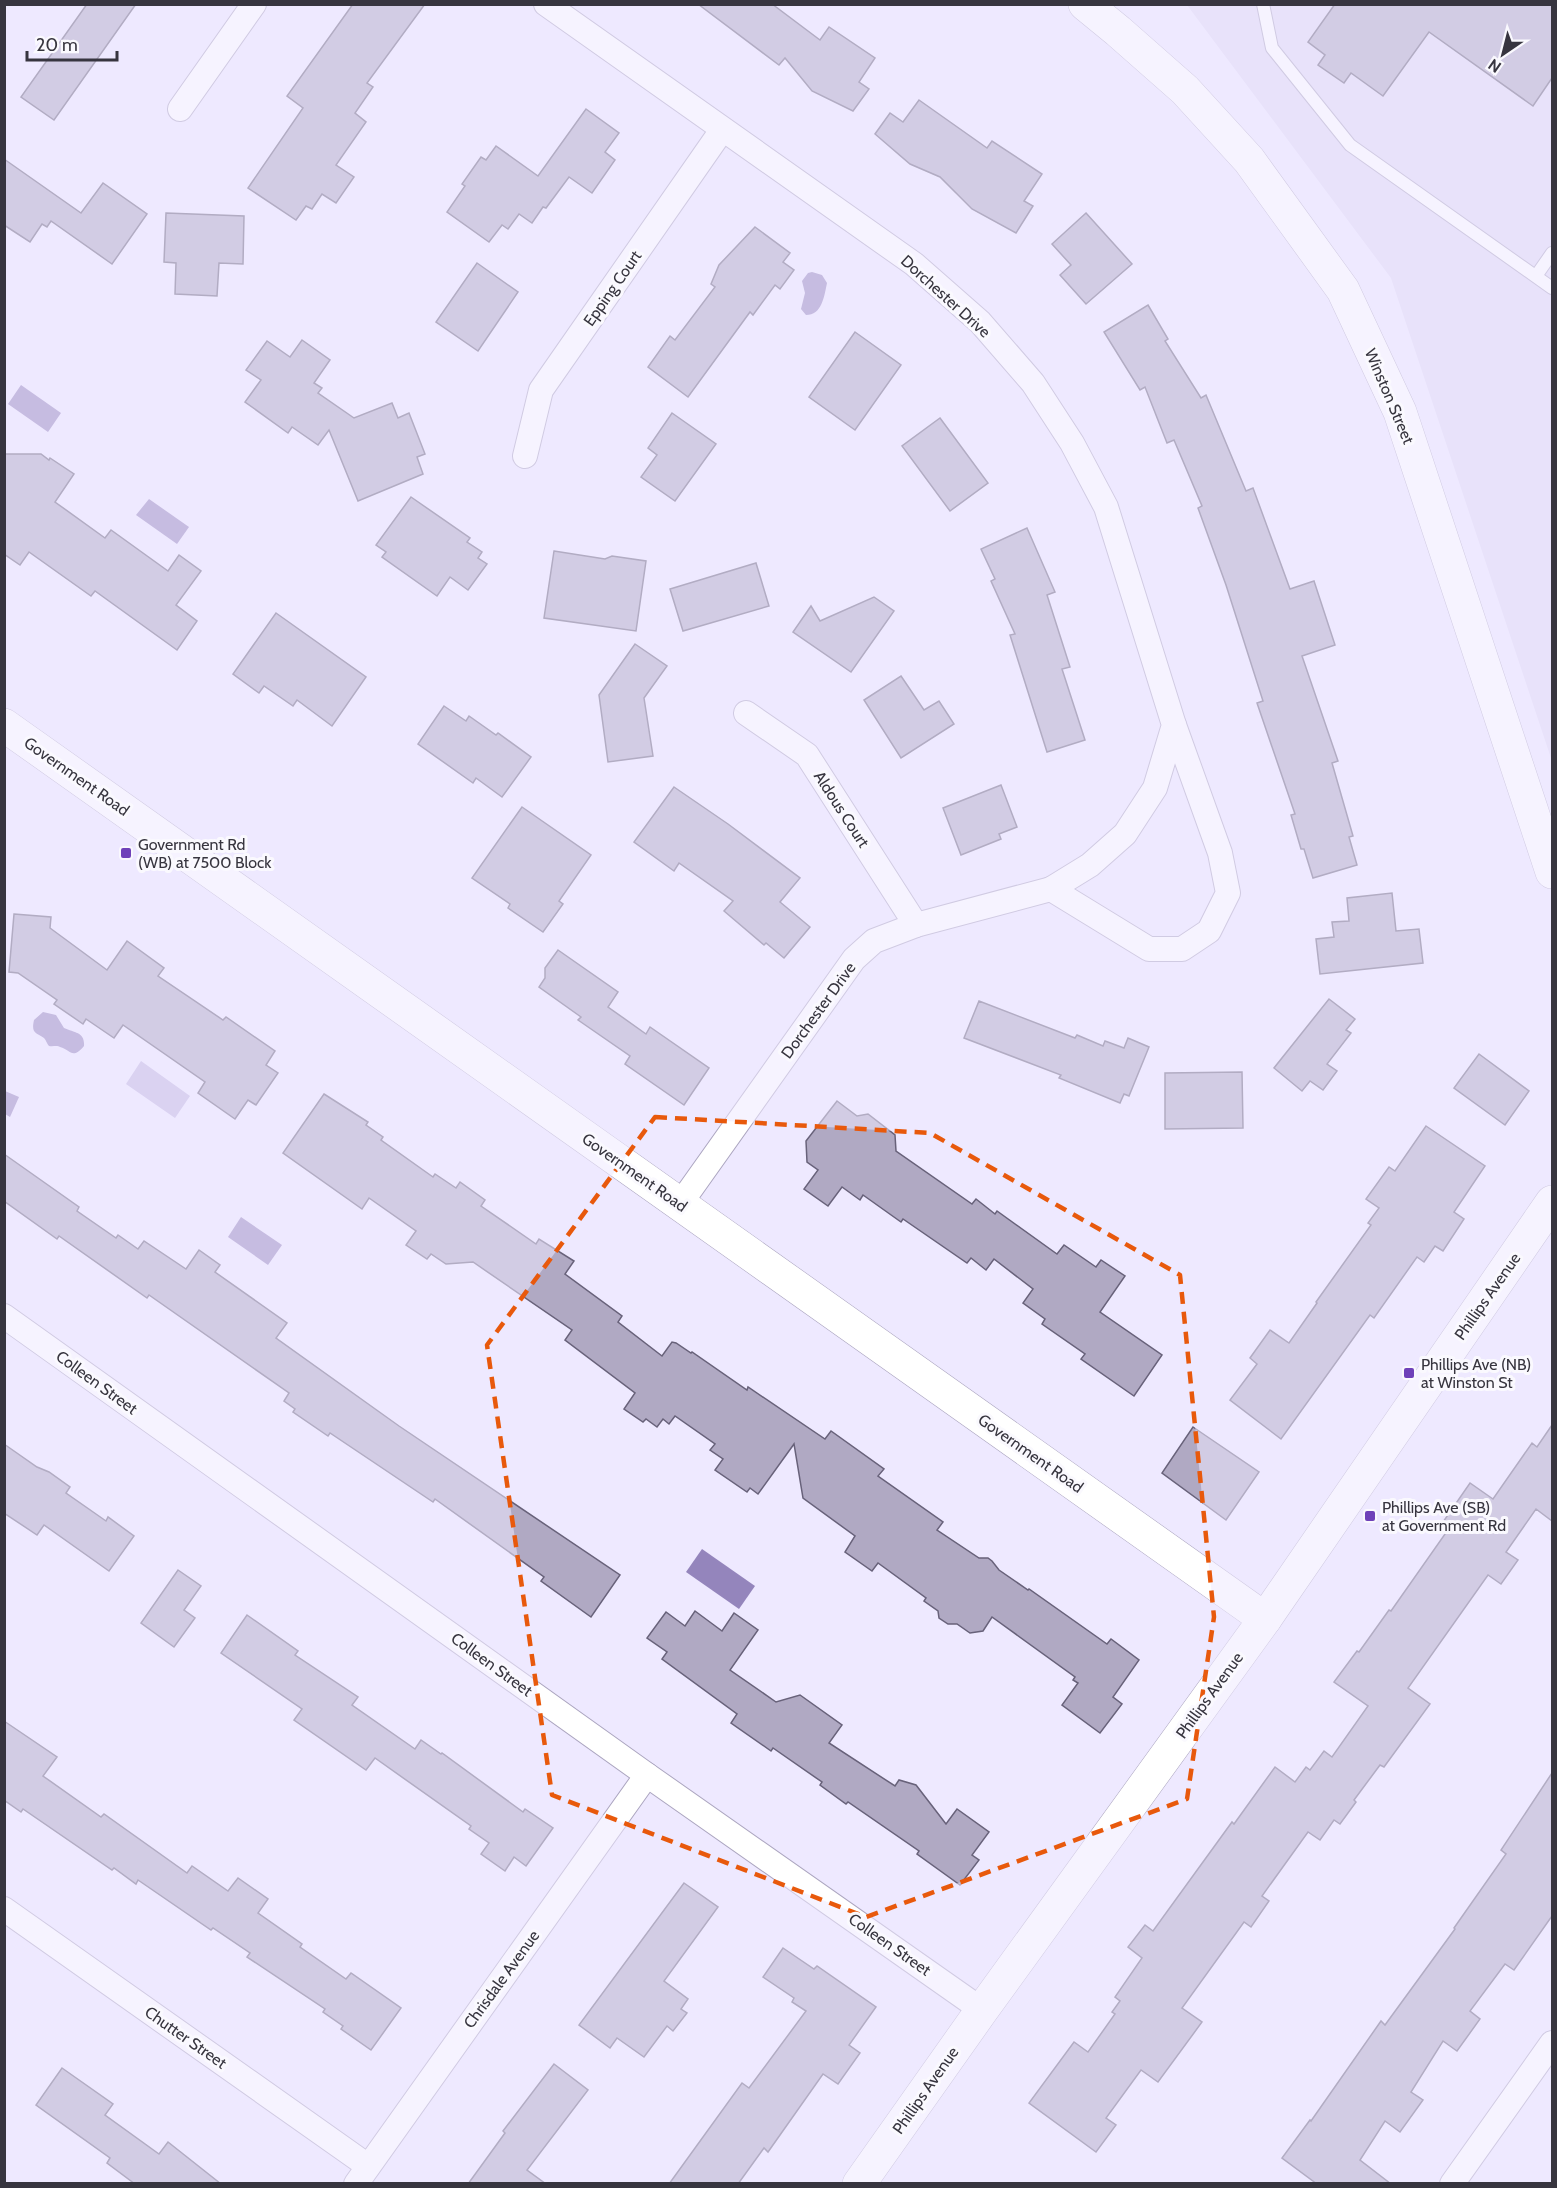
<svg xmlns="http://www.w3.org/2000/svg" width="1557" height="2188" viewBox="0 0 1557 2188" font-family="Cabin,sans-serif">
<rect width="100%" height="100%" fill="#eee9ff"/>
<polygon fill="#dfd9f4" points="1187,5 1552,5 1552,761 1391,278"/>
<polygon fill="#c0b5e1" points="141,1061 190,1096 175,1118 126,1084"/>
<g fill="#9485bc">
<path d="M812,272L822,275L827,283C824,297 822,315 806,315L801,309L805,293L802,281L808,273Z"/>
<polygon points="21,385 61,413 48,432 8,404"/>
<polygon points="149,499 189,527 177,544 136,515"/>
<path d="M43,1012L56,1015L64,1028C75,1033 85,1032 84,1046C72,1060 71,1050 60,1047C57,1045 53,1047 49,1046C47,1044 46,1040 44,1038C36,1032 31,1034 34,1020Z"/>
<polygon points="5,1091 19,1097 10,1117 5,1114"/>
<polygon points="241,1217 282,1245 268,1265 228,1237"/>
<polygon points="702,1549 755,1586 739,1609 686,1572"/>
</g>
<g fill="#b0a9c3" stroke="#68627a" stroke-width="1.5">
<polygon points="87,4 136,4 54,120 21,97"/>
<polygon points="353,4 425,4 367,83 373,87 355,113 366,122 336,165 354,177 336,203 322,194 312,209 306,206 296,220 248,188 303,108 287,96"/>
<polygon points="698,4 772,4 820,40 829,27 875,58 859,82 869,89 853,111 812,91 785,58 779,65"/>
<polygon points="1335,4 1552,4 1552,78 1533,106 1429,32 1383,96 1351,73 1344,83 1318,65 1325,55 1308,42"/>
<polygon points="919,100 987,148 992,141 1042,174 1024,201 1033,206 1016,233 972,209 940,177 910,164 875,134 890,113 903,122"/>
<polygon points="586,109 619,133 605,152 615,160 592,193 569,177 546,208 543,207 532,223 519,214 508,229 502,225 489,242 447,212 465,186 462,184 481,157 486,160 496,146 538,176"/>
<polygon points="4,159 81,213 103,183 147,214 112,264 51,221 47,227 42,224 30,242 4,225"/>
<polygon points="166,213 244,216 243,264 219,263 217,296 175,294 176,263 164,262"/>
<polygon points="1086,213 1132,264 1086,304 1060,275 1071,265 1052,244"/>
<polygon points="755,227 790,253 783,262 794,270 780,289 775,285 753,315 750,312 688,397 648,367 670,336 675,340 715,287 711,284 719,265"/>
<polygon points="477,263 518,292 478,351 436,322"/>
<polygon points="1148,305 1168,339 1165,341 1201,398 1206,395 1246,491 1253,488 1290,589 1314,581 1335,645 1302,656 1338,761 1332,763 1353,836 1349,837 1357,865 1313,878 1304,849 1301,849 1291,815 1295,814 1257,703 1263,701 1226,585 1198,508 1202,506 1174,440 1167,443 1145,387 1140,390 1104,332"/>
<polygon points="855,332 901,365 855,430 809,397"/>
<polygon points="302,340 330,360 314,383 322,388 318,393 354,418 392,403 398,418 409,413 425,454 417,457 423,474 358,501 329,430 318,445 292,427 288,433 245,402 261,380 246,370 267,341 290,357"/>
<polygon points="672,413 716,444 675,501 641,477 657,455 648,448"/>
<polygon points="940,418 988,483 950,511 902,446"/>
<polygon points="4,454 41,454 49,460 50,458 74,474 55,502 105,538 111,530 168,571 179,555 201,571 176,605 197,621 177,650 95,591 91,596 29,552 20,565 4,554"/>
<polygon points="411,497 470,538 467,542 482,552 478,558 487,564 468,590 450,577 437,596 382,557 386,552 376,545"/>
<polygon points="1027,528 1055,592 1047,595 1070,667 1062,669 1085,740 1047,752 1010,635 1015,634 991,581 995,579 981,549"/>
<polygon points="554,551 605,559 612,556 646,561 636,631 544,618"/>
<polygon points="756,563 769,606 683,631 670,589"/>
<polygon points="874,597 894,611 851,672 793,632 811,606 820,621"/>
<polygon points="276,613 366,677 332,726 297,700 293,706 264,686 259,693 233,674"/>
<polygon points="635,644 667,666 644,698 653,756 608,762 599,695"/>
<polygon points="901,676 924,710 939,701 954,724 901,758 864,700"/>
<polygon points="444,706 466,721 469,716 496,735 498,733 531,757 502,797 476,778 473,783 418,744"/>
<polygon points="1001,785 1017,827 999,834 1001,839 961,855 943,808"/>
<polygon points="674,787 728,824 800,878 780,902 810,927 784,958 766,943 764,945 724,911 733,901 679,863 674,871 634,842"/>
<polygon points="522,807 591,855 559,901 563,904 543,932 508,908 510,904 472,878"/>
<polygon points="1392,893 1396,931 1419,929 1423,963 1320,974 1316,939 1334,937 1332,922 1349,921 1347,898"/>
<polygon points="14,914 51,917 50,928 107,970 127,941 164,968 158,976 223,1020 226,1017 275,1051 266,1065 278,1073 256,1105 248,1100 235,1119 198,1093 205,1082 123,1025 114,1038 86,1019 83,1024 54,1004 57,1000 18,973 9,972"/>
<polygon points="558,950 618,992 608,1007 646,1034 650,1027 709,1068 684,1105 625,1064 630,1056 578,1020 581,1017 539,987 545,978 545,968"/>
<polygon points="1329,999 1355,1019 1346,1030 1351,1033 1327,1064 1337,1071 1323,1090 1310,1081 1302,1091 1274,1068"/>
<polygon points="979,1001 1075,1038 1077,1035 1103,1046 1105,1041 1124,1048 1128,1038 1149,1047 1129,1096 1124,1094 1120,1103 1059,1078 1061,1075 964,1038"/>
<polygon points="1479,1054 1529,1091 1505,1125 1454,1088"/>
<polygon points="1242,1072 1243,1128 1165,1129 1165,1073"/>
<polygon points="324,1094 368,1122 366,1125 383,1137 381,1140 433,1177 435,1174 456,1188 460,1182 485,1200 481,1206 536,1244 539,1239 574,1261 565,1274 622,1316 618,1322 662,1356 672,1342 676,1343 691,1353 692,1352 747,1390 748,1387 825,1439 831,1431 884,1469 878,1476 943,1522 937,1530 979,1558 988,1558 992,1561 999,1570 1028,1590 1029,1589 1107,1644 1111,1639 1139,1660 1113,1697 1122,1704 1100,1733 1062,1705 1078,1683 1073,1680 1075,1677 992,1617 983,1631 970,1633 957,1624 948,1624 939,1618 938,1611 924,1601 926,1598 878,1563 872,1571 845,1552 855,1536 803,1498 794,1444 758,1494 750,1488 747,1492 715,1470 723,1459 710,1450 715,1444 675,1416 669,1424 663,1419 657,1427 646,1419 643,1422 624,1409 635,1393 565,1340 572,1330 473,1262 446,1264 431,1254 427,1259 406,1245 416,1231 369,1198 362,1209 283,1153"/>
<polygon points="837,1101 857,1116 868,1114 895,1135 896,1151 972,1204 976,1199 995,1214 997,1211 1057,1254 1064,1245 1096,1267 1101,1260 1125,1276 1100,1312 1162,1355 1134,1396 1081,1359 1085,1354 1042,1324 1045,1319 1023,1303 1033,1289 994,1259 986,1270 971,1258 967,1263 903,1219 901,1222 863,1195 860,1200 842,1187 828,1206 804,1189 818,1170 807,1162 806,1141"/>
<polygon points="1426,1126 1485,1166 1454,1212 1464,1219 1443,1251 1435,1246 1424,1262 1417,1257 1374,1318 1370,1315 1281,1439 1230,1400 1257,1364 1250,1358 1270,1330 1289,1343 1317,1303 1316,1302 1371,1225 1368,1223 1379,1208 1366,1199 1389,1167 1395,1171"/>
<polygon points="4,1154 79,1207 77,1211 116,1238 118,1235 138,1249 144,1241 186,1269 199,1250 220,1265 215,1272 287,1323 276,1338 399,1426 620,1575 591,1617 541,1581 544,1577 435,1499 433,1502 330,1433 328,1436 293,1412 295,1409 284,1401 289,1393 149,1295 147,1298 59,1236 57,1239 4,1201"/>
<polygon points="1552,1425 1552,1521 1536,1509 1506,1552 1518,1560 1501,1584 1488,1575 1408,1688 1430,1704 1384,1767 1380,1765 1354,1800 1356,1802 1340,1824 1334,1820 1320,1840 1308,1832 1262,1896 1269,1901 1251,1927 1244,1922 1182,2008 1202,2022 1158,2082 1141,2070 1106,2118 1116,2125 1096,2152 1029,2103 1074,2042 1088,2052 1115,2014 1112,2012 1120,2001 1115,1997 1142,1958 1128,1947 1145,1925 1153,1931 1232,1822 1234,1824 1275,1767 1295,1782 1306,1767 1310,1770 1324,1751 1332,1757 1368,1706 1334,1682 1357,1651 1359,1652 1389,1610 1391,1611 1450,1527 1443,1522 1470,1483 1493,1499 1532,1443 1537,1447"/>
<polygon points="1193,1427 1259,1472 1226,1520 1162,1473"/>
<polygon points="4,1444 37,1467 49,1472 70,1487 66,1493 106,1521 108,1517 134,1536 109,1571 44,1525 37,1535 4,1513"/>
<polygon points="178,1570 201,1586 184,1610 195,1618 174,1647 141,1623"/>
<polygon points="695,1611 722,1631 734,1613 758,1630 730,1670 776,1702 800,1695 842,1725 829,1743 895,1786 899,1780 916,1785 946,1824 957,1809 989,1832 972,1855 979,1860 960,1885 917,1854 919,1851 848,1802 846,1804 820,1785 822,1782 773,1748 771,1751 731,1723 737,1714 662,1659 667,1652 647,1638 666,1612 685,1626"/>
<polygon points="247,1615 298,1651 295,1655 358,1697 352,1705 415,1749 421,1740 441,1754 442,1753 523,1812 525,1809 553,1828 526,1866 514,1857 505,1871 481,1854 489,1843 469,1829 471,1826 375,1758 366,1770 294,1720 302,1709 221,1653"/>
<polygon points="4,1721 57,1757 43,1776 101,1817 104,1814 187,1873 192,1866 228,1891 238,1878 268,1899 258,1913 302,1944 300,1947 346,1979 351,1973 401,2008 371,2050 341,2029 343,2026 323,2012 325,2009 247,1957 250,1953 213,1928 211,1930 138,1880 136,1884 114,1868 112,1870 23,1809 21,1812 4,1800"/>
<polygon points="1552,1773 1552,1916 1514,1970 1505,1964 1470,2011 1480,2019 1457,2051 1443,2041 1411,2092 1423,2100 1400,2132 1385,2121 1360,2160 1391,2184 1317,2184 1282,2158 1310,2120 1311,2121 1381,2021 1385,2025 1455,1929 1454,1928 1506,1854 1501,1850"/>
<polygon points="684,1883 718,1907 664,1981 688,1999 681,2009 687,2013 673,2031 667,2026 644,2057 617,2038 610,2048 579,2025"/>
<polygon points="783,1948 814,1969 817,1966 876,2007 849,2045 860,2053 838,2084 823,2074 768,2152 764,2148 738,2184 669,2184 742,2083 749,2088 806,2011 792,2002 794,1998 763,1977"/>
<polygon points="554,2064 588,2090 527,2170 546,2184 468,2184 505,2133 503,2131"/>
<polygon points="62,2068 113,2104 105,2115 159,2154 168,2142 221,2184 135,2184 107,2163 110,2158 36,2105"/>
</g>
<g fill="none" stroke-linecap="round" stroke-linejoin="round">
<defs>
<g id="lane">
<polyline points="1263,4 1272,48 1350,145 1552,288"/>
<polyline points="1536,276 1552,253"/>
</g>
<g id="street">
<polyline points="546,4 914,264 980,322 1033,383 1072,443 1106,507 1174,725 1155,788 1125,834 1090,865 1051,889 916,925 874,941 854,959 680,1204"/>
<polyline points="180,109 254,4"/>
<polyline points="525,456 541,390 722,130"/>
<polyline points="746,713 807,755 916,925"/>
<polyline points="1051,889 1149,949 1182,949 1209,931 1228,893 1220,853 1174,725"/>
<polyline points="4,1316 647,1775 982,2010"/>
<polyline points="4,1909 368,2166"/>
<polyline points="356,2184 647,1775"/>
<polyline points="1452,2184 1552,2043"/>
</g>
<g id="secondary">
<polyline points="1085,4 1118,31 1185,90 1249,160 1343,290 1400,412 1552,872"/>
<polyline points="4,725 1265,1619"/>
<polyline points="859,2184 982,2010 1265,1619 1552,1202"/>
</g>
</defs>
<use href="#lane" stroke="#aca6c0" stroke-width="14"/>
<use href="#street" stroke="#aca6c0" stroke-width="26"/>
<use href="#secondary" stroke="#aca6c0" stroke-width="34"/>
<use href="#lane" stroke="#fff" stroke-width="12"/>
<use href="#street" stroke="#fff" stroke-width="24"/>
<use href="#secondary" stroke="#fff" stroke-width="33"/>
</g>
<path d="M0 0H1557V2188H0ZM655,1117L930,1133L1180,1275L1214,1617L1187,1799L866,1917L552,1795L487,1345Z" fill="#eee9ff" fill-opacity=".55" fill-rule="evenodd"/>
<path fill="none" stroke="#e8590c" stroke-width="4.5" stroke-dasharray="12 8" stroke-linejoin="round" d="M655,1117L930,1133L1180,1275L1214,1617L1187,1799L866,1917L552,1795L487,1345Z"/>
<g fill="#6f41b9" stroke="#faf9fe" stroke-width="2">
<rect x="120" y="847" width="12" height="12" rx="3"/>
<rect x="1403" y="1367" width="12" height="12" rx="3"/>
<rect x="1364" y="1510" width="12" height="12" rx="3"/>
</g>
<g text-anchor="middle" stroke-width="6" stroke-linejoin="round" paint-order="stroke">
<g font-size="16" fill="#37353f" stroke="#faf9fe">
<text transform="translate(612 288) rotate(-55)" y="6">Epping Court</text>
<text transform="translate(946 296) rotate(42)" y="6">Dorchester Drive</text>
<text transform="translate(1390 396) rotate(67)" y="6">Winston Street</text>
<text transform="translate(77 776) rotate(35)" y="6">Government Road</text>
<text transform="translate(842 809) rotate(57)" y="6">Aldous Court</text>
<text transform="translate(818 1010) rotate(-54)" y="6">Dorchester Drive</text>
<text transform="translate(635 1172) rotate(35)" y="6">Government Road</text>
<text transform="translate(1487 1296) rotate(-55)" y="6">Phillips Avenue</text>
<text transform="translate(97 1382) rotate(36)" y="6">Colleen Street</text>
<text transform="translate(1031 1453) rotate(35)" y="6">Government Road</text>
<text transform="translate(492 1664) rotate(36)" y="6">Colleen Street</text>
<text transform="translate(1209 1695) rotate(-54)" y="6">Phillips Avenue</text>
<text transform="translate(890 1944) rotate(35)" y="6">Colleen Street</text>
<text transform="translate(501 1979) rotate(-54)" y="6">Chrisdale Avenue</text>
<text transform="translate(186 2037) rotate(35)" y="6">Chutter Street</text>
<text transform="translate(925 2090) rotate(-55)" y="6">Phillips Avenue</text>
</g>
<g font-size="16" fill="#37353f" stroke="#faf9fe" text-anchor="start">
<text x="138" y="850">Government Rd<tspan x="138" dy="18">(WB) at 7500 Block</tspan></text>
<text x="1421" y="1370">Phillips Ave (NB)<tspan x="1421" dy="18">at Winston St</tspan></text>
<text x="1382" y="1513">Phillips Ave (SB)<tspan x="1382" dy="18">at Government Rd</tspan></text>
</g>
</g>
<rect width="1557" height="2188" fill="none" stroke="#37353f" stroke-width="12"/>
<g transform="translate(1503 54) rotate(215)" stroke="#faf9fe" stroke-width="4.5" paint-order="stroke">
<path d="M0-4.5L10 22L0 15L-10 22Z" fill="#37353f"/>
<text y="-9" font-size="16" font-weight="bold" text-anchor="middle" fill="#37353f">N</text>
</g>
<path d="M27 51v9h90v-9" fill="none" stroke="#37353f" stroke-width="3"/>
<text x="36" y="51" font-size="18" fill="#37353f" stroke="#faf9fe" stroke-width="4.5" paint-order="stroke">20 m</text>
</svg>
